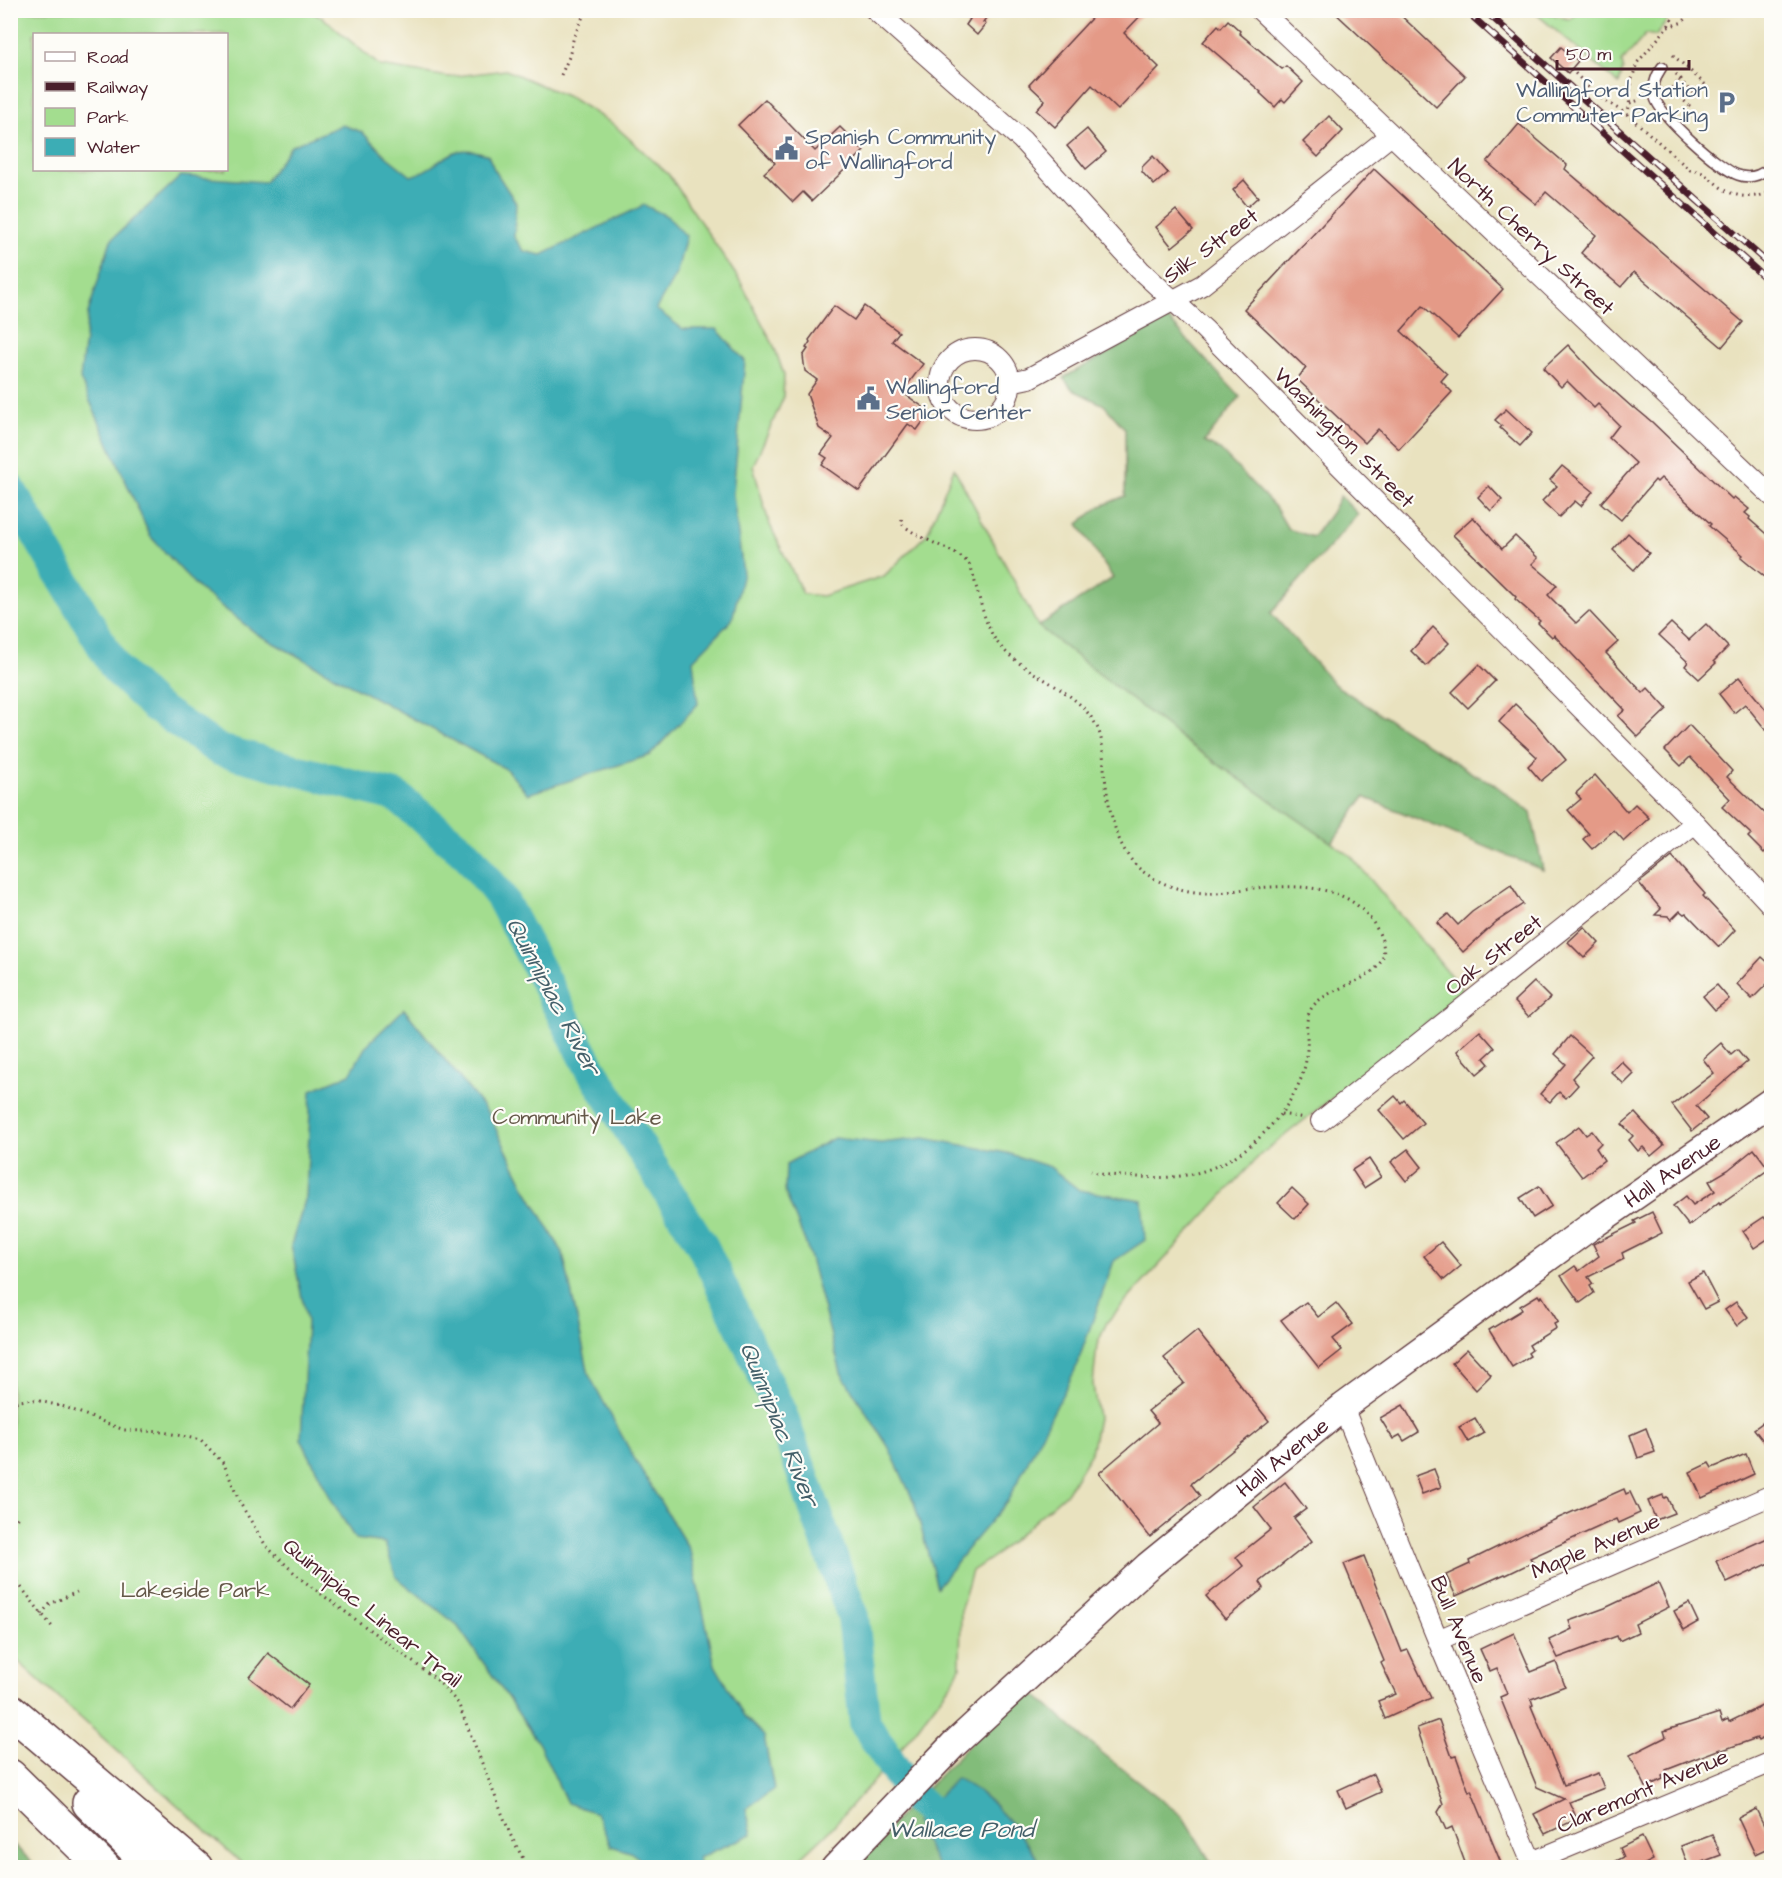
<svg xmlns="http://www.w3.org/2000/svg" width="1782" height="1878" viewBox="0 0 1782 1878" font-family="'Architects Daughter',sans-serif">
<rect width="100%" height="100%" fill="#fdfcf7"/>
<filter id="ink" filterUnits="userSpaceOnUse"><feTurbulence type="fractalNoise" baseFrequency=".0167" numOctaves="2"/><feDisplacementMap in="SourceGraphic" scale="12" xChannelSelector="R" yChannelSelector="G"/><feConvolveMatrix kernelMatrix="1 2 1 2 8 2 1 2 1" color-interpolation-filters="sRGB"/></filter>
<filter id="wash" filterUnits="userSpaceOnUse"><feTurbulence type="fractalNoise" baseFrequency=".008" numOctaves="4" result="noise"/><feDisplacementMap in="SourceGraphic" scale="24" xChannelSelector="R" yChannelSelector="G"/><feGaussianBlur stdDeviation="1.35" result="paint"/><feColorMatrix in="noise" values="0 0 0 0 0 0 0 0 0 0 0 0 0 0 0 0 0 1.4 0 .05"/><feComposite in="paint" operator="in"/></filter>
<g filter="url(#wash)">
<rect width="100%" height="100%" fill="#e9e2bf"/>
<g fill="#a3dd8f" stroke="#767e5d" stroke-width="1.5" fill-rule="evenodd">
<path d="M11,11H308L322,17L380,66L449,77L506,70L571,98L613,124L669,175L740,281L774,346L784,375L783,399L753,466L769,523L803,594L822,596L884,576L927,534L954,468L1038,626L1189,744L1351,856L1465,993L1260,1155L1107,1322L1097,1345L1093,1384L1098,1418L1091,1453L1067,1492L997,1554L972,1571L961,1608L960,1667L953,1681L897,1754L828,1832L791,1867H246L11,1655ZM34,34H226V170H34Z"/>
<path d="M1533,11C1547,10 1556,17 1570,19L1581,11H1674L1656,36L1646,34L1622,62L1623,69L1619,84Z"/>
</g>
<g fill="#82bc7a" stroke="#666e52" stroke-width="1.5">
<polygon points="1168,319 1240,397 1204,442 1220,450 1275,507 1288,529 1313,537 1331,513 1340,496 1358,514 1271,613 1335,685 1475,775 1491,782 1531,813 1543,870 1364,797 1332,843 1189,744 1038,626 1113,578 1078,524 1101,506 1125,496 1125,429 1104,405 1073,390 1063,378"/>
<polygon points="1035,1694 1086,1740 1183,1817 1214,1867 849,1868 1003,1710"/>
<polygon points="11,1842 37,1867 11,1867"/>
</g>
<g fill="#3cadb5" stroke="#436670" stroke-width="1.5">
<path d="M342,125L362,132L387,157L411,176C445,167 447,139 488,155L494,169L516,203L514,237L524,251L542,255L644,205L667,216L686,236L677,272L656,309L683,329H717L745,361L733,494L743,573L732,620L693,660L698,704L650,755L528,794L506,769L257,634L198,588L150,536L80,379L88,313L111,240L181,176L265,182L291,146Z"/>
<polygon points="404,1009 488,1113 526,1189 563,1253 589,1375 634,1458 690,1551 715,1665 744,1716 764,1736 774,1789 746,1809 752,1834 698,1858 700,1867 651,1867 630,1852 611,1846 596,1813 567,1803 539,1744 497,1682 456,1624 396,1577 385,1543 355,1539 331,1499 301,1439 307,1322 291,1245 306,1197 311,1090 350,1074 366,1046"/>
<polygon points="834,1138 881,1143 924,1138 1007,1153 1050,1167 1079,1190 1142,1200 1145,1240 1114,1261 1075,1370 1007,1502 971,1544 937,1587 914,1502 888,1446 841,1373 806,1244 785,1192 786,1164"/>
<path d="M956,1778C994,1796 1020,1834 1044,1867H938L915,1822Z"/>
</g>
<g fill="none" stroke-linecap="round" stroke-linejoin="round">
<polyline stroke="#3cadb5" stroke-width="32" points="10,489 116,669 153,705 219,750 396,796 467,854 501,897 591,1069 703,1247 781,1413 853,1617 865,1723 912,1796 999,1868"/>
</g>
<g id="blocks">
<g fill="#e49a87">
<polygon points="960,10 992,10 983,22 986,24 977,35 966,25 970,19"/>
<polygon points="1099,10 1146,10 1124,33 1159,67 1118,110 1092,85 1055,127 1036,110 1045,100 1029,85"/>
<polygon points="1332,10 1395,10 1465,76 1436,107"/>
<polygon points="1228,20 1240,31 1239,33 1282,69 1286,66 1303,82 1285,102 1282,99 1275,107 1260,93 1261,92 1203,42 1218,25 1221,28"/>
<polygon points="1561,47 1578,61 1568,73 1551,58"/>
<polygon points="765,99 815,151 840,127 864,151 812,201 803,192 793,202 764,173 775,163 738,125"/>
<polygon points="1329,116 1343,131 1318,157 1303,142"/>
<polygon points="1519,124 1567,165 1565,169 1743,322 1722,347 1634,272 1621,287 1581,253 1596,235 1546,192 1536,204 1487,162"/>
<polygon points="1087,129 1106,152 1086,169 1067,146"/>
<polygon points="1153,156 1168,173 1154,185 1142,172 1142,167"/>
<polygon points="1374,169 1503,289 1458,338 1423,306 1401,331 1447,374 1441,381 1452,392 1399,449 1378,429 1365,443 1297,379 1306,368 1244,309"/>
<polygon points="1244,180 1258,197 1247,207 1233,190"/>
<polygon points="1176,210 1193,230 1172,247 1156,227"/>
<polygon points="834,306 854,320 864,306 899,332 892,341 923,364 902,392 930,412 917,430 908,424 859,491 822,465 827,458 821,454 833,438 819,428 807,394 817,380 805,371 803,356 808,349 806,348 810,342 809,340"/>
<polygon points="1568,345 1596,375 1633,408 1634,407 1652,422 1732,499 1734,497 1749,509 1745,513 1750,517 1749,519 1772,539 1772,583 1741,557 1743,555 1709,526 1711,524 1661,478 1657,482 1655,480 1621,520 1601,503 1636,463 1609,438 1619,425 1598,404 1594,408 1567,381 1561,387 1543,368"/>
<polygon points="1506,409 1532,433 1520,446 1500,428 1502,426 1495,420"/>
<polygon points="1562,466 1593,491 1581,506 1575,501 1559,517 1542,501 1557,486 1550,480"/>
<polygon points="1489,486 1502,500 1491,511 1478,497"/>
<polygon points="1473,517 1502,549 1515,536 1538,558 1532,564 1557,585 1548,595 1576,623 1589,611 1618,642 1606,653 1643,693 1648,688 1667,709 1638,737 1618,716 1625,710 1554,635 1552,637 1538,623 1540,621 1515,599 1516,597 1453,535"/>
<polygon points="1628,533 1649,553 1634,570 1613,550"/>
<polygon points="1671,623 1689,640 1706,624 1728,647 1714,661 1716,663 1699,679 1685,666 1688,662 1659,635"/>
<polygon points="1433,627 1449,643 1426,666 1411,651"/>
<polygon points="1479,665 1495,681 1468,708 1452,692"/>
<polygon points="1739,677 1772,717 1770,735 1745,704 1734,713 1719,694"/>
<polygon points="1515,704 1536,724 1566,760 1541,781 1528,766 1537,757 1499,722"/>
<polygon points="1689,725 1732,771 1727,777 1772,820 1772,845 1764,853 1748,837 1751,834 1722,807 1730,799 1690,757 1681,766 1665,750"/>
<polygon points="1595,775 1627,812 1635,804 1649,818 1624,841 1614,830 1592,849 1583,839 1589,834 1568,810 1581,799 1576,793"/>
<polygon points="1672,857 1705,894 1703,896 1735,930 1719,947 1686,913 1684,914 1680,911 1671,920 1668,916 1655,915 1661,909 1639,883"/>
<polygon points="1511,885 1523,904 1496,922 1463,952 1437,923 1448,914 1458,925 1472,912"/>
<polygon points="1584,927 1599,943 1584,958 1568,942"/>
<polygon points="1762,957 1772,966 1772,979 1752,999 1737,984"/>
<polygon points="1534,982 1550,998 1529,1017 1514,1001"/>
<polygon points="1717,985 1729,999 1715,1010 1703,996"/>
<polygon points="1480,1031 1495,1048 1484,1058 1489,1064 1477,1074 1457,1051"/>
<polygon points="1570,1036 1592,1056 1572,1078 1578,1085 1566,1098 1559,1092 1550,1102 1540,1094 1566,1064 1555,1054"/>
<polygon points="1721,1043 1731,1055 1737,1050 1747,1062 1696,1106 1707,1119 1692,1131 1672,1105 1714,1073 1703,1059"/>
<polygon points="1621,1061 1634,1074 1624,1084 1611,1072"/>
<polygon points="1395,1096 1401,1103 1404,1100 1423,1123 1404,1139 1379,1110"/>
<polygon points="1635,1113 1664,1145 1651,1156 1643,1147 1638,1151 1629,1140 1633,1136 1622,1124"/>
<polygon points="1579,1126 1586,1135 1592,1131 1601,1143 1596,1148 1604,1160 1582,1177 1556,1143"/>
<polygon points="1408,1149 1422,1167 1406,1181 1391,1162"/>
<polygon points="1754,1149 1769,1169 1720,1204 1719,1202 1689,1226 1673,1206 1686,1196 1693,1205 1715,1191 1709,1181 1728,1170"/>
<polygon points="1369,1159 1381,1177 1364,1188 1352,1170"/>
<polygon points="1539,1186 1552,1206 1533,1218 1520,1198"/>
<polygon points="1292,1188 1309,1204 1295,1219 1278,1203"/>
<polygon points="1652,1212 1662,1233 1622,1253 1624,1259 1588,1277 1593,1284 1590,1286 1594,1293 1580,1303 1561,1276 1575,1266 1579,1271 1599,1256 1593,1244 1636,1223 1634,1221"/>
<polygon points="1764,1217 1772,1228 1772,1236 1754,1248 1743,1231"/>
<polygon points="1441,1242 1461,1266 1444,1280 1424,1256"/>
<polygon points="1703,1273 1718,1302 1704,1309 1688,1281"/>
<polygon points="1538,1295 1540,1298 1542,1296 1558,1322 1554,1324 1556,1328 1529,1345 1532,1350 1528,1353 1530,1356 1512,1367 1489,1330 1522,1310 1520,1306"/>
<polygon points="1306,1302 1318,1317 1336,1303 1353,1324 1333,1339 1342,1350 1319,1368 1281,1320"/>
<polygon points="1736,1302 1748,1317 1737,1326 1725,1310"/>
<polygon points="1197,1331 1269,1421 1191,1484 1200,1496 1150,1537 1099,1473 1158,1423 1148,1411 1184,1383 1164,1358"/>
<polygon points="1467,1349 1491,1375 1476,1390 1452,1363"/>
<polygon points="1403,1405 1419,1432 1404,1441 1400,1435 1393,1439 1380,1418"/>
<polygon points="1772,1416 1772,1452 1754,1429"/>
<polygon points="1475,1418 1484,1433 1468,1442 1459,1427"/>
<polygon points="1646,1428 1655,1452 1638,1458 1630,1435"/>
<polygon points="1746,1454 1754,1474 1702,1498 1690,1472 1709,1463 1712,1468"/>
<polygon points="1434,1469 1441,1487 1422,1494 1415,1476"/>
<polygon points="1285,1482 1306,1509 1294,1518 1312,1541 1260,1582 1264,1588 1225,1619 1206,1596 1243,1566 1236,1557 1271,1529 1254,1507"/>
<polygon points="1624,1489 1626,1494 1630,1492 1640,1513 1618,1523 1616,1519 1530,1558 1533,1562 1506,1575 1505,1574 1456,1596 1446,1575 1470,1564 1469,1561 1536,1528"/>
<polygon points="1663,1495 1664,1498 1667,1497 1674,1513 1656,1520 1648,1501"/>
<polygon points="1772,1536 1772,1562 1727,1583 1716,1561"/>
<polygon points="1364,1556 1402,1652 1408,1650 1431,1698 1385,1719 1378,1701 1396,1694 1381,1663 1384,1661 1344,1564"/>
<polygon points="1658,1583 1669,1607 1635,1624 1638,1632 1619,1641 1617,1636 1558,1658 1549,1640 1572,1629 1569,1621 1605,1608"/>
<polygon points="1689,1603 1698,1622 1684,1630 1674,1611"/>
<polygon points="1514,1633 1531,1672 1556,1662 1565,1686 1531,1699 1533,1705 1531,1706 1564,1785 1598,1773 1604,1788 1569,1802 1577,1819 1545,1834 1534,1814 1564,1799 1537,1787 1500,1697 1507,1694 1497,1668 1490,1671 1480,1649"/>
<polygon points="268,1653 309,1685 290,1709 249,1677"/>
<polygon points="1772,1701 1772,1733 1758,1740 1757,1738 1720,1751 1720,1749 1666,1770 1668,1774 1662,1776 1663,1779 1646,1787 1630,1755 1666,1737 1664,1731 1719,1713 1722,1722 1728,1719 1729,1722"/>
<polygon points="1439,1720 1452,1757 1456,1756 1469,1792 1471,1790 1503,1868 1467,1868 1452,1827 1446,1830 1438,1812 1443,1804 1417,1728"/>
<polygon points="1373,1774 1381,1792 1346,1808 1338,1790"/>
<polygon points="1756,1809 1772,1842 1772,1846 1755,1854 1738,1818"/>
<polygon points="1712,1834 1721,1855 1702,1862 1704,1868 1689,1868 1681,1846"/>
<polygon points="1642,1837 1653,1860 1637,1868 1603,1868 1624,1857 1620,1848"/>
</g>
</g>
</g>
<g filter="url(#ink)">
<use href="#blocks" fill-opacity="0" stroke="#623c41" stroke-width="1.5"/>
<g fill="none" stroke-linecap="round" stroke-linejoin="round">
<defs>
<path id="service" d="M1662,67C1655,77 1652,87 1655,98C1660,116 1720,169 1738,175C1749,179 1759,176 1768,169"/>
<g id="minor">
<polyline points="875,10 1022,140 1140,270 1204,329 1695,823 1772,906"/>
<polyline points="1260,10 1772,496"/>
<circle cx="975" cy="384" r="35"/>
<polyline points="1010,382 1029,378 1202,285 1390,136"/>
<polyline points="1321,1121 1695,823"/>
<polyline points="1343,1407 1444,1655 1534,1868"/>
<polyline points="1438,1640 1772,1495"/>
<polyline points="1532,1862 1772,1762"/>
</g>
<g id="secondary">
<path id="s1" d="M835,1868L953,1745L1148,1566L1343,1407L1587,1229L1772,1101"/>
</g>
<g id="motorway">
<polyline points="10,1710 196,1868"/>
<polyline points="10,1776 104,1868"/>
<polyline points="89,1803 154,1868"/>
</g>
</defs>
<use href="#service" stroke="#623c41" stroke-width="12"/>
<use href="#minor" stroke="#623c41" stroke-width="22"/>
<use href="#secondary" stroke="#623c41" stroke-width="30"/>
<use href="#motorway" stroke="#623c41" stroke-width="36"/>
<g stroke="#623c41" stroke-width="3" stroke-dasharray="1.5 4.5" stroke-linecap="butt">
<polyline points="1668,27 1683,22 1688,16 1682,10"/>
<polyline points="1673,55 1709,88"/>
<path d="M1571,69L1596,95L1628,115L1690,170C1704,171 1708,177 1718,185C1733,198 1754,200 1772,191"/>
<polyline points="561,75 569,57 574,36 586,10"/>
<polyline points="1679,80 1700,98"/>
<polyline points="1671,89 1691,107"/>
<polyline points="1668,92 1681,79 1673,71"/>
<polyline points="1630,103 1640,100"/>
<polyline points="1628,115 1632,79 1637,63 1667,28 1677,10"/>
<path d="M902,519L901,523C918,540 957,549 969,564C973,570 974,579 976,586C982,607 986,631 1002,648C1030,678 1073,687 1095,723C1103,736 1103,753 1104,768C1108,804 1114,854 1148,875C1165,886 1188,893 1208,893C1223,894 1239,889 1254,888C1302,885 1355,883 1379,933C1403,982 1328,981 1311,1009C1304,1020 1308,1035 1307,1048C1307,1058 1305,1067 1302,1076C1293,1100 1278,1119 1260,1137C1208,1184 1165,1180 1099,1174L1091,1171"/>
<polyline points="1281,1114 1304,1118"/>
<polyline points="10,1403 31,1399 65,1407 124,1430 163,1432 201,1440 224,1464 240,1503 266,1546 301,1579 436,1679 458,1703 511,1836 528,1868"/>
<polyline points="10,1529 19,1515"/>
<polyline points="10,1573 53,1628"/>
<polyline points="41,1614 50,1604 77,1592"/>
</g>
<use href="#service" stroke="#fff" stroke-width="9"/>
<use href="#minor" stroke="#fff" stroke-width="20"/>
<use href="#secondary" stroke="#fff" stroke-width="27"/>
<use href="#motorway" stroke="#fff" stroke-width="33"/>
<defs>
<g id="rail">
<polyline points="1465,10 1772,284"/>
<polyline points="1484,10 1772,267"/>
</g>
</defs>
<use href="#rail" stroke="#4a1f2b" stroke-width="7"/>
<use href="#rail" stroke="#fdfcf7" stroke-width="4.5" stroke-dasharray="14" stroke-linecap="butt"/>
</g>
</g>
<defs>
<symbol id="parking-bare" viewBox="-9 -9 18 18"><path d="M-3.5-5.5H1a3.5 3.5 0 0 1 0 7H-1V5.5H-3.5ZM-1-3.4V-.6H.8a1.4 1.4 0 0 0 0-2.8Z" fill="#5c6f8a" stroke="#fdfcf7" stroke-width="2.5" paint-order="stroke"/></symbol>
<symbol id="civic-bare" viewBox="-9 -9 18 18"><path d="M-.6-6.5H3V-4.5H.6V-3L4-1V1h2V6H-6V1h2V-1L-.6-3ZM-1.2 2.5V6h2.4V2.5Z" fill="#5c6f8a" stroke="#fdfcf7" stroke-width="2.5" paint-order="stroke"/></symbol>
</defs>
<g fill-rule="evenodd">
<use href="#parking-bare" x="1710" y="86" width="33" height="33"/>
<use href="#civic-bare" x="770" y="132" width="33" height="33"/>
<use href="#civic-bare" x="852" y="382" width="33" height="33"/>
</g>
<g text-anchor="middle" stroke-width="4.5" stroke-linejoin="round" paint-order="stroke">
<g font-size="22" fill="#4e5e75" stroke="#fdfcf7" text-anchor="start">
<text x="1708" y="97" text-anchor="end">Wallingford Station<tspan x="1708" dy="25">Commuter Parking</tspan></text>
<text x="805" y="144">Spanish Community<tspan x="805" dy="25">of Wallingford</tspan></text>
<text x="886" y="394">Wallingford<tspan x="886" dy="25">Senior Center</tspan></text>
</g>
<g font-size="22" fill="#4a1f2b" stroke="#fdfcf7">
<text transform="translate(1532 236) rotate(43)" y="8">North Cherry Street</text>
<text transform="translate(1210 245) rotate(-36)" y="8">Silk Street</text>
<text transform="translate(1345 437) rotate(45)" y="8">Washington Street</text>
<text transform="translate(1493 954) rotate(-38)" y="8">Oak Street</text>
<text dy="8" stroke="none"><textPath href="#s1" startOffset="1092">Hall Avenue</textPath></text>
<text dy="8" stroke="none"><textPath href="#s1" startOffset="608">Hall Avenue</textPath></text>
<text transform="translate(1595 1545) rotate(-23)" y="8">Maple Avenue</text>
<text transform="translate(373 1612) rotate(39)" y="8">Quinnipiac Linear Trail</text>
<text transform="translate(1460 1629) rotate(67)" y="8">Bull Avenue</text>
<text transform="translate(1642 1790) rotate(-23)" y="8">Claremont Avenue</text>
</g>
<g font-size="22" fill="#655849" stroke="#fdfcf7">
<text x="577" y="1124">Community Lake</text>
<text x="195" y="1597">Lakeside Park</text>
</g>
<g font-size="24" font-style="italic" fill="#445f69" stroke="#fdfcf7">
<text transform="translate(554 996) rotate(62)" y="8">Quinnipiac River</text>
<text transform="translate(780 1424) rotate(68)" y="8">Quinnipiac River</text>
<text x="961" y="1837">Wallace Pond</text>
</g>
</g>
<rect width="1782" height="1878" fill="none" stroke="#fdfcf7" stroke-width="36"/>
<rect x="33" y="33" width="195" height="138" fill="#fdfcf7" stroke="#b5a4a5" stroke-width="1.5"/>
<rect x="45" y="52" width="30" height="9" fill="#ffffff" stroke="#b5a4a5" stroke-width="1.5"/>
<text x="87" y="63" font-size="18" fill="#4a1f2b">Road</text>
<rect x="45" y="82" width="30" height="9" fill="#4a1f2b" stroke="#b5a4a5" stroke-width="1.5"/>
<text x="87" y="93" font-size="18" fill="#4a1f2b">Railway</text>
<rect x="45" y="108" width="30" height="18" fill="#a3dd8f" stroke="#b5a4a5" stroke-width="1.5"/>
<text x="87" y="123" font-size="18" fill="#4a1f2b">Park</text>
<rect x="45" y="138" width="30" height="18" fill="#3cadb5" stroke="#b5a4a5" stroke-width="1.5"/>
<text x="87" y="153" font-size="18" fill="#4a1f2b">Water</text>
<path d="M1557 60v9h132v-9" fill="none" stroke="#4a1f2b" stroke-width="3"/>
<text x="1566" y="60" font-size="18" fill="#4a1f2b" stroke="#fdfcf7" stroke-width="4.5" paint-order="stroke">50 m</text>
</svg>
